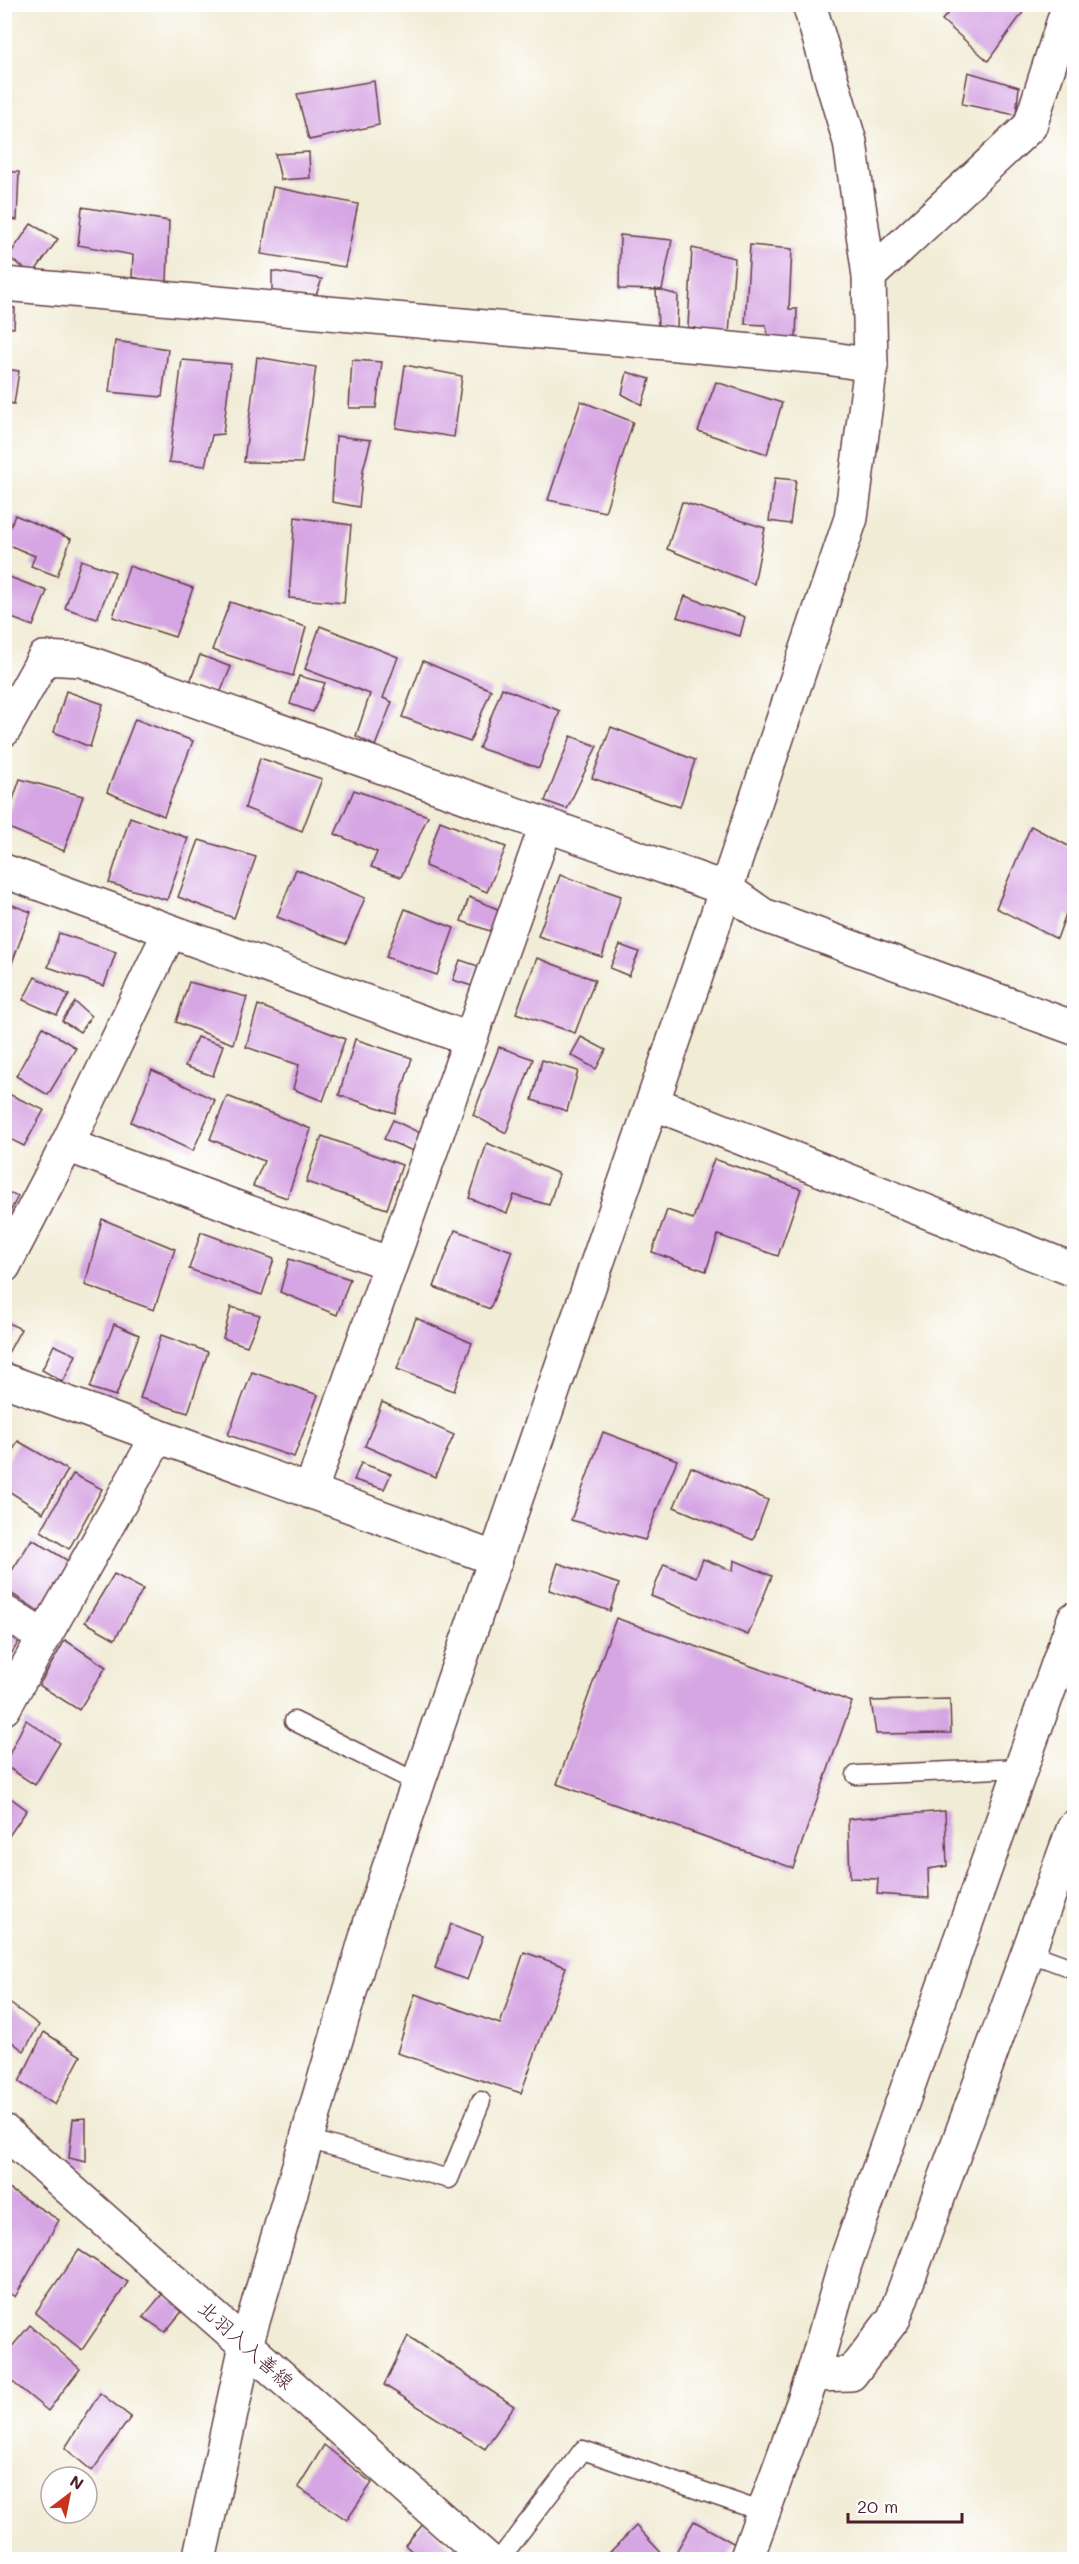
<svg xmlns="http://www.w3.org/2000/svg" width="1079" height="2564" viewBox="0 0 1079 2564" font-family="Mali,'Klee One',sans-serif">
<rect width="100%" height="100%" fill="#fff"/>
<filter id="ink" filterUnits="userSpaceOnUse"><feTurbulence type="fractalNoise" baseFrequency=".0167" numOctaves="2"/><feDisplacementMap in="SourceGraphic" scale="12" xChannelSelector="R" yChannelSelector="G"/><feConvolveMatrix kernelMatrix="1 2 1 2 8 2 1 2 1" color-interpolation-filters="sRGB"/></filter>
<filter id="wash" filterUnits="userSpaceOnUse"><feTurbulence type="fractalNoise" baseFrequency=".008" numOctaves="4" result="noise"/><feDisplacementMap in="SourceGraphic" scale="24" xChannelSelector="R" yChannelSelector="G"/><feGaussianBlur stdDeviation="1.35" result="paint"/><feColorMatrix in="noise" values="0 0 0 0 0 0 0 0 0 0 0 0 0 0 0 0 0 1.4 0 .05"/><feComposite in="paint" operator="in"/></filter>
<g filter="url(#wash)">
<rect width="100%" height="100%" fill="#f1ecd5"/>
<g id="blocks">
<g fill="#d6a5e3">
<polygon points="956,4 1029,4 988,61 942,20"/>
<polygon points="968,72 1019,87 1016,115 962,104"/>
<polygon points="374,81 379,125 309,140 297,94"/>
<polygon points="309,152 310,178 281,180 275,154"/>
<polygon points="4,172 19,172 17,220 4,218"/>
<polygon points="273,187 358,204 345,267 261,254"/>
<polygon points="82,207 169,221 167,284 132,277 133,255 78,245"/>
<polygon points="31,224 58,239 33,274 8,257"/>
<polygon points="620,235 672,240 662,290 619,289"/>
<polygon points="750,245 792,249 789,309 797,309 796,341 768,335 766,325 745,324"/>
<polygon points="692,248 735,258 729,334 688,327"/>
<polygon points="272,271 322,279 315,298 272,294"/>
<polygon points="656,289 678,295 677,329 658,326"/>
<polygon points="4,307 15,308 14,328 4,327"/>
<polygon points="115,341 168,349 162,397 109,392"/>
<polygon points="257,357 316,367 302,463 244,462"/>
<polygon points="182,360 231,364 223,434 212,435 205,466 169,462"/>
<polygon points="352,360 382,362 376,408 349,408"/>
<polygon points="405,365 462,376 454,437 396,428"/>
<polygon points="4,369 19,371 14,404 4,402"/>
<polygon points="627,372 650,379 642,405 622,394"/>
<polygon points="716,382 782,403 767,454 698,431"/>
<polygon points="581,401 633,422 605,512 548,500"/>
<polygon points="336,436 371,440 363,470 359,507 332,502"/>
<polygon points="775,478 796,480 790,524 769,521"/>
<polygon points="682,502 765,528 754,584 667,549"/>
<polygon points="15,515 71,539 57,576 31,566 35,556 4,543"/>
<polygon points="295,517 351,525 344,603 289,598"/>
<polygon points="81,560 115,572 97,619 65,608"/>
<polygon points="129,566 193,588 175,637 113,617"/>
<polygon points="4,575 47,591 33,626 4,615"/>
<polygon points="685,596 745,617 740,636 677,617"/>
<polygon points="230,602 306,627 293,676 212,650"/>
<polygon points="320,626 398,657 383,698 392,702 375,746 356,736 370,694 305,669"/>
<polygon points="200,655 231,667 220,693 190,682"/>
<polygon points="423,661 491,690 470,742 402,717"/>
<polygon points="299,676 325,683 313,712 290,704"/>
<polygon points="502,688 560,711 539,768 479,748"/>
<polygon points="66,691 103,704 90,747 54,732"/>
<polygon points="135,719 193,741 164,816 107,792"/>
<polygon points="611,727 695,760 680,807 592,778"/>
<polygon points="571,736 597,746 567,809 545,801"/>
<polygon points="260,758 322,779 302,831 245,808"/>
<polygon points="20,779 83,796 64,851 4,826"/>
<polygon points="354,790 428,816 401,877 371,867 377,852 335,834"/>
<polygon points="1074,796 1074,811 1070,807"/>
<polygon points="130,817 188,838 167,900 109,883"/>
<polygon points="440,821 506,847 487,892 425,866"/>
<polygon points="1031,826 1074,849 1074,919 1066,914 1057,939 996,908"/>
<polygon points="199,840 256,857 234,918 178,897"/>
<polygon points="296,869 365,898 346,944 277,917"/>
<polygon points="560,875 621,896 602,957 538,936"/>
<polygon points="469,897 500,910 493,932 461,921"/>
<polygon points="4,902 31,912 6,979 4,979"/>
<polygon points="405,909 454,928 437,975 386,957"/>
<polygon points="59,933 116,952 104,986 48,967"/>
<polygon points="620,945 639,952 629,976 610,968"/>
<polygon points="537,958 595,980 575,1033 516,1013"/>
<polygon points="460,960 478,966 472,986 453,980"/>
<polygon points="35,977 69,995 57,1015 23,1000"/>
<polygon points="189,982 247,997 233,1044 176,1022"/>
<polygon points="75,1002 91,1016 80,1032 62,1021"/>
<polygon points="258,1005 345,1039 323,1101 293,1089 299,1065 246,1047"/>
<polygon points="43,1027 76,1048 48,1095 16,1076"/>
<polygon points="197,1037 223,1045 213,1076 185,1066"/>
<polygon points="581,1037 606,1050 596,1069 571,1055"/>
<polygon points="355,1039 412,1058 395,1113 339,1095"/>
<polygon points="499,1047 533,1059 506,1133 473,1115"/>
<polygon points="542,1060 578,1071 567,1111 532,1100"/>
<polygon points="152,1070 215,1100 193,1151 131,1122"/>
<polygon points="4,1092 44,1110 24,1146 4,1136"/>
<polygon points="227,1096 311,1129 287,1198 253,1186 264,1161 210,1139"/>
<polygon points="393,1120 420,1133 413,1151 384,1139"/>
<polygon points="322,1136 402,1165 387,1209 306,1182"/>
<polygon points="487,1143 559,1174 549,1205 514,1195 507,1213 469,1198"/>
<polygon points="714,1159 801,1189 778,1256 718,1235 706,1271 652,1252 667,1210 693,1219"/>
<polygon points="4,1191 18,1196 4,1224"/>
<polygon points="102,1219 175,1249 154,1310 85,1285"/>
<polygon points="455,1230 512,1251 490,1309 434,1287"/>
<polygon points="201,1232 274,1259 262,1295 189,1269"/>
<polygon points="289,1259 350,1279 337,1315 280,1292"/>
<polygon points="231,1307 260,1315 247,1346 223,1338"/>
<polygon points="416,1318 472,1343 454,1391 397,1369"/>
<polygon points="4,1321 21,1329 8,1353 4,1351"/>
<polygon points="114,1324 139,1335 116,1396 90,1388"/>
<polygon points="161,1335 208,1352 188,1413 140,1398"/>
<polygon points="54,1345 76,1355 63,1382 42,1370"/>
<polygon points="252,1372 318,1395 294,1457 228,1435"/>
<polygon points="382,1402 454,1435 435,1477 365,1446"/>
<polygon points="603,1432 677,1460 645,1540 571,1520"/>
<polygon points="18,1441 68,1470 43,1513 4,1488 4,1468"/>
<polygon points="361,1463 391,1474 384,1489 354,1480"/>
<polygon points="691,1467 768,1500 753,1540 674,1507"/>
<polygon points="73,1474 102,1489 69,1549 41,1531"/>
<polygon points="32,1539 70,1562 40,1612 4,1589 4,1583"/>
<polygon points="703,1559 733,1571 734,1560 772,1576 748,1635 651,1596 664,1564 696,1577"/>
<polygon points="558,1563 619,1584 610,1611 549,1590"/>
<polygon points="114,1574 143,1589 115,1639 85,1622"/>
<polygon points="616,1618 852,1702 793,1868 557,1784"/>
<polygon points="4,1625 21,1638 4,1666"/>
<polygon points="65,1640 106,1667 79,1710 39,1685"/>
<polygon points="950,1699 951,1733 876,1734 871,1701"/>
<polygon points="26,1720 60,1743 35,1785 4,1765"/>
<polygon points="4,1793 27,1810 4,1843"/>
<polygon points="945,1811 947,1866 928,1869 929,1898 877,1894 878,1879 850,1878 848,1819"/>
<polygon points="451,1924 483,1936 467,1980 435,1968"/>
<polygon points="524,1952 566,1967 521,2093 397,2053 415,1994 500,2024"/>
<polygon points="4,1999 39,2025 24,2051 4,2036"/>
<polygon points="44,2032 81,2056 55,2105 19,2082"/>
<polygon points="4,2053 14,2064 4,2072"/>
<polygon points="86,2118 86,2162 69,2158 73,2119"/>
<polygon points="4,2186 59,2220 15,2297 4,2289"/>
<polygon points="79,2250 128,2282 82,2350 35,2313"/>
<polygon points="163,2293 184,2309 165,2332 143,2317"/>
<polygon points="30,2325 80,2369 48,2411 4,2375 4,2356"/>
<polygon points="408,2336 514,2406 485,2449 384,2385"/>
<polygon points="100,2393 131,2417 92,2471 65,2448"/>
<polygon points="324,2445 372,2483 347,2520 298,2487"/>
<polygon points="694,2521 735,2544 727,2560 690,2560 676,2552"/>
<polygon points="425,2522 453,2550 445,2560 421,2560 405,2545"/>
<polygon points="636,2526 668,2560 602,2560"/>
</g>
</g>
</g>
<g filter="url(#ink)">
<use href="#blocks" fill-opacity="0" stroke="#633e44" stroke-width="1.5"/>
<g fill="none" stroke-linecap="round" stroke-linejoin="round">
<defs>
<g id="lane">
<polyline points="294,1721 418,1783"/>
<polyline points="856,1775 1023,1768"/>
<polyline points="1028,1952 1074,1969"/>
<polyline points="307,2139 449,2179 481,2101"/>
<polyline points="499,2560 583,2450 763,2512"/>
</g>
<g id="street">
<polyline points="869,276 1030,126 1069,4"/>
<polyline points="4,284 821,357 871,365"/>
<polyline points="4,730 44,658 81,660 726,889 763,915 1074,1028"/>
<polyline points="4,871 170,931"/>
<polyline points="653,1103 1074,1270"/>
<polyline points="67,1145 170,931 469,1039"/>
<polyline points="4,1266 67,1145 390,1264"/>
<polyline points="4,1380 496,1559"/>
<polyline points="310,1492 546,826"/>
<polyline points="4,1612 44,1637"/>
<polyline points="4,1708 158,1436"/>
<polyline points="813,2375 845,2264 1074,1619"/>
<polyline points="746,2560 813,2375 851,2374 894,2318 1074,1827"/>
</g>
<g id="secondary">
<polyline points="4,2131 488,2560"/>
<polyline points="199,2560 246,2345 373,1914 726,889 851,518 871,365 869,276 850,142 809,4"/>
</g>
</defs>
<use href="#lane" stroke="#633e44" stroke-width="21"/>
<use href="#street" stroke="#633e44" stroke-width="36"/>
<use href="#secondary" stroke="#633e44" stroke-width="36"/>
<use href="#lane" stroke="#fff" stroke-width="18"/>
<use href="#street" stroke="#fff" stroke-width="33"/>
<use href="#secondary" stroke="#fff" stroke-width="33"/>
</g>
</g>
<g text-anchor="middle" stroke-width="4.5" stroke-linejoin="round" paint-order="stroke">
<g font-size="20" fill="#4a1f2b" stroke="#fff">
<text transform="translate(246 2345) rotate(42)" y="7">北羽入入善線</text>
</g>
</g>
<rect width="1079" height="2564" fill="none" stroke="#fff" stroke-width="24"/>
<g transform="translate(69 2495) rotate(32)"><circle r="28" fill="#ffffff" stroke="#b7a5aa" stroke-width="1.5"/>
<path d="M0-4.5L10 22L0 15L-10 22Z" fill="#c8321e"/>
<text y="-9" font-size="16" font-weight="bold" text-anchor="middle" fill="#4a1f2b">N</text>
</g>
<path d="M848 2513v9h114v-9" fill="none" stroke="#4a1f2b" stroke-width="3"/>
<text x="857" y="2513" font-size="18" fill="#4a1f2b" stroke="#ffffff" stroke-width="4.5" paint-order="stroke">20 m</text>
</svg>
